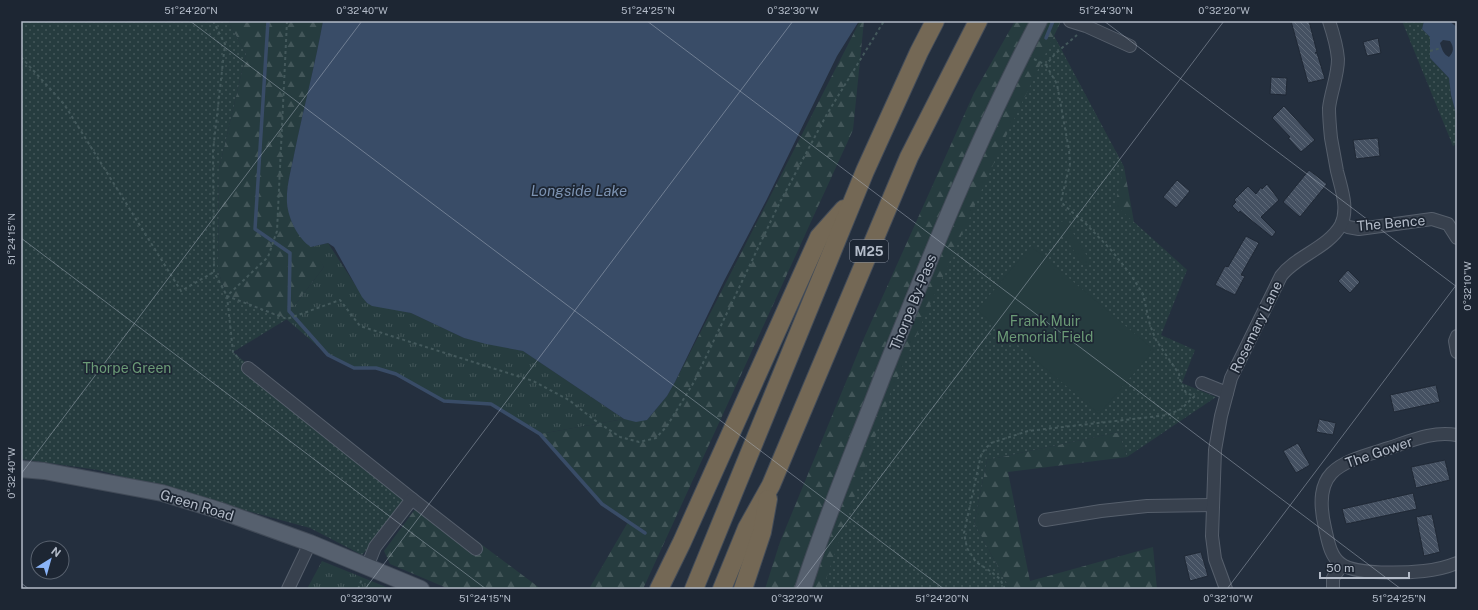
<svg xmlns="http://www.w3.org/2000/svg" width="1478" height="610" viewBox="0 0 1478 610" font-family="'Public Sans',sans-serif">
<defs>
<pattern id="grass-tufts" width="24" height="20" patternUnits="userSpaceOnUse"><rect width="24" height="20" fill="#263c3f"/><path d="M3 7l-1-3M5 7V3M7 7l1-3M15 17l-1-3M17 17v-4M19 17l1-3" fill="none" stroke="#435659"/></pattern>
<pattern id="forest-firs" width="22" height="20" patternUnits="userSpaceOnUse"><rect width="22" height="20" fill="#263c3f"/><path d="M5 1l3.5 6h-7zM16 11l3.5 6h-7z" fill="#435659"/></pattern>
<pattern id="park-dots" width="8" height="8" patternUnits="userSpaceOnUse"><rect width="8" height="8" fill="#263c3f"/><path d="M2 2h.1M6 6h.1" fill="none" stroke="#435659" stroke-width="1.8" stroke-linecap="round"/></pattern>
<pattern id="building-back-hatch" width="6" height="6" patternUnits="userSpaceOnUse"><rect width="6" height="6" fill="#455162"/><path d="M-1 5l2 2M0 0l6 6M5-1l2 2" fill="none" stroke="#5d6877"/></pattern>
</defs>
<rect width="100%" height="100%" fill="#242f3e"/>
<g fill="url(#grass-tufts)">
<polygon points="328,243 367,303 411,313 464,338 523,351 624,419 540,434 491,404 444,401 396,374 376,368 354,368 328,355 285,318 324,267 311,247"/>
<polygon points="322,561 391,589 307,589"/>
</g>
<g fill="url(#forest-firs)">
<path d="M228,21H323C315,66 303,111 294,156C290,175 283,197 290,216C295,230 302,236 311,246C316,252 320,260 324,267L285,318L227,296L218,271L219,169L246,54Z"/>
<polygon points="860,21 864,21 853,130 643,589 589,589 628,522 602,504 540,434 624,419 647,420 667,396 675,382"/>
<polygon points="1015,21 1061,21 1054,36 1124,167 1134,222 1187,270 830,589 765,589 780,542 864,338 974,93"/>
<polygon points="1119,432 1127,457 1008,472 1030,581 1153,547 1157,589 1010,589 974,523 987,460"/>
<polygon points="422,500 541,589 449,589 390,564 384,551"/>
</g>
<g fill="url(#park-dots)">
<polygon points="21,21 228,21 246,54 219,169 218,271 227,296 287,319 233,352 412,499 362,555 310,528 98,470 21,459"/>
<polygon points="1402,21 1424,21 1422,29 1430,37 1430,58 1449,78 1451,95 1457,117 1457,144 1453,146"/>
<polygon points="1054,36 1124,167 1115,205 1187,270 1161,335 1195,350 1182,383 1216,397 1127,457 1119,432 987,460 974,523 1010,589 826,589 825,582 890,394 1006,136"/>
</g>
<g fill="#263c3f">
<polygon points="1064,221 1067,223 1090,261 1088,265 1084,266 1081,262 1060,229 1059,225 1060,222"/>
<polygon points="1031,246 1154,350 1099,414 977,310"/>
</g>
<g fill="#394c67" fill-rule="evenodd">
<path d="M323,21H859L837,56L766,201L724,281L675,382L667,396L647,420L636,422L624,419L523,351L486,344L464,338L411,313L372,306L367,303L362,297L334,247L328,243L311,247C298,239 288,218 287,203C286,187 291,170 294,155C303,110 315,66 323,21Z"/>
<path d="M1424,21H1449L1457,27V117L1451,95L1449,78L1430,58V37L1422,29ZM1443,40L1450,41C1454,47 1454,52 1449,57C1443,54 1442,49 1440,43Z"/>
</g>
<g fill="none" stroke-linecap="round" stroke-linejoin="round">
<g stroke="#394c67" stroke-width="3.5">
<polyline points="268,21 255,229 290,253 289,311 328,355 354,368 376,368 396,374 444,401 491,404 540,434 602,504 645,533"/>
<polyline points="1046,38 1053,21"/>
</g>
</g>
<g fill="url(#building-back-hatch)" stroke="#1f2835">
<polygon points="1291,21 1309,21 1317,52 1315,53 1317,53 1325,79 1308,83"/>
<polygon points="1378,38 1381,53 1367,56 1363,42"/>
<polygon points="1271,77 1287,78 1286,95 1270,94"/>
<polygon points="1284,106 1315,140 1301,152 1288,138 1290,137 1272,118"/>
<polygon points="1378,138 1380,156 1356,159 1353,140"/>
<polygon points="1309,170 1327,184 1300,217 1283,202"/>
<polygon points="1177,180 1190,191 1176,208 1163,197"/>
<polygon points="1267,184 1279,200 1261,217 1276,232 1272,237 1240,211 1239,213 1232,206 1236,202 1234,200 1248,186 1256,194 1261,187 1262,189"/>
<polygon points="1246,236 1259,243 1241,275 1245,276 1235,295 1215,285 1225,266 1228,267"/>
<polygon points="1348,270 1360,282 1350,293 1338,281"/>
<polygon points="1436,385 1440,402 1394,412 1390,395"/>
<polygon points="1319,419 1336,423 1333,435 1316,432"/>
<polygon points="1298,443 1310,465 1296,473 1283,451"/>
<polygon points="1445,460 1450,480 1416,488 1411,467"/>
<polygon points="1413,493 1417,509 1346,524 1342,509"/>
<polygon points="1432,514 1440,552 1424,556 1416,517"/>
<polygon points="1201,552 1208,576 1190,581 1184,556"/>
</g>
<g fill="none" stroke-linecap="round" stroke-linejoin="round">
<defs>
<g id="minor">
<polyline points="1070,21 1086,26 1130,46"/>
<polyline points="1342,223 1348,227 1359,229 1432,219 1448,224 1457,238"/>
<polyline points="1457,336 1455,341 1457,352"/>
<polyline points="248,368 412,499 476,549"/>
<polyline points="1202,383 1227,393"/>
<path d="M1457,435C1432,431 1413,440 1389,448C1341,463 1311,468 1325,528C1328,541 1330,556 1341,564C1356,575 1405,573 1424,571C1435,570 1447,567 1457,563"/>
<polyline points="1045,520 1101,511 1147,506 1213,505"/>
<polyline points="367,567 375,547 412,499"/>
<polyline points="288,589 310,543"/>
<path d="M1226,589L1215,559L1212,536L1215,450L1221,416L1231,378L1281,276C1296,256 1328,248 1341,225C1349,208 1341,188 1337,171C1335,160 1333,149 1331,138C1330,128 1329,117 1329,108C1331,91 1338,76 1338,59C1337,46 1333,33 1329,21"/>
<polyline points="1333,589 1333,578 1342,565"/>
</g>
<g id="major">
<polyline points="21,469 44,471 162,493 221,511 310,543 421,589"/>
<path d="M803,589C826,516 856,446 883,375C931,255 979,135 1039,21"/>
</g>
<g id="highway">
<polyline points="659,589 682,542 819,237 844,209"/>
<polyline points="694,589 865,171 919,52 935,21"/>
<polyline points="722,589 747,528 771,485 909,157 978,21"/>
<polyline points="743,589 762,532 768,499"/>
</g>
</defs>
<use href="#minor" stroke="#565f6c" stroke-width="14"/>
<use href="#major" stroke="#414a57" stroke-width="18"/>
<use href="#highway" stroke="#434c59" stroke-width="20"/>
<g stroke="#44595c" stroke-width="2" stroke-dasharray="3 3" stroke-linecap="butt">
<polyline points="213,21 225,44 213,151 214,272 227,296 233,352 240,360"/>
<polyline points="287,21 277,231 268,257 227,296 287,319 340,300 360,326 533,381 569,400 593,419 620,437 639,442 656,438 667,426 694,382 779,204 827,114 884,21"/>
<polyline points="1430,51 1441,48"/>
<polyline points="21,57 64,104 181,291 214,272"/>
<polyline points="1034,59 1046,65 1055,54 1077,35"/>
<polyline points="1046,65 1057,84 1069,150 1070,164 1061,201 1064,205 1086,224 1112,251 1131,275 1143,294 1150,325 1156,340 1179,374 1180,380 1186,393 1195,396"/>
<polyline points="358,589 362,579"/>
<polyline points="1005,589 1000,579 990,571 976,562 967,548 964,533 981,455 985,449 991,443 1028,431 1168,415 1181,409 1197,394"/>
</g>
<use href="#minor" stroke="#38414e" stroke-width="12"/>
<use href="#major" stroke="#56606e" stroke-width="16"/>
<use href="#highway" stroke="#746855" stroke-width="18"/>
</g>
<path fill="none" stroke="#b4bcc9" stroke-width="1" stroke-opacity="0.45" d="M190,21L944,589M647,21L1401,589M1104,21L1457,287M21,238L486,589M21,474L362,21M21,583L29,589M365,589L793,21M796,589L1224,21M1227,589L1457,284"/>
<g text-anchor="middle" stroke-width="3.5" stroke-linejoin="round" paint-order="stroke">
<rect fill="#1d2633" stroke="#878f9c" stroke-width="1" x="850" y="240" width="38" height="22" rx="3"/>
<g font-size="13" font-weight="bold" fill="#b4bcc9">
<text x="869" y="256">M25</text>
</g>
<g font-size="14" fill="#b4bcc9" stroke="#1d2633">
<text transform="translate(1391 223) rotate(-5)" y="5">The Bence</text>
<text transform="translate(913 302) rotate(-68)" y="5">Thorpe By-Pass</text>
<text transform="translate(1256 327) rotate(-64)" y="5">Rosemary Lane</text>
<text transform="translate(1379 452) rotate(-19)" y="5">The Gower</text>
<text transform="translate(197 505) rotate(17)" y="5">Green Road</text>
</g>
<g font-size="14" fill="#6b9a76" stroke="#1d2633">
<text x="1045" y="326">Frank Muir<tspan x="1045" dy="16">Memorial Field</tspan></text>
<text x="127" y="373">Thorpe Green</text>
</g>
<g font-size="15" font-style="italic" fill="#7c92b1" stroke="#1d2633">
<text x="579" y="196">Longside Lake</text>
</g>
</g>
<rect width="1478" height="610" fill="none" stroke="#1d2633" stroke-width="44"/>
<g transform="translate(50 560) rotate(37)"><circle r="19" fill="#1d2633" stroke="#59626f"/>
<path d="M0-3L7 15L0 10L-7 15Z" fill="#8ab4f8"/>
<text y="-6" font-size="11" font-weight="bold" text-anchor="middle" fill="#b4bcc9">N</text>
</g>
<path d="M1320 572v6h89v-6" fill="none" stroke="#b4bcc9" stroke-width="2"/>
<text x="1326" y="572" font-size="12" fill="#b4bcc9" stroke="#1d2633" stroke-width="3" paint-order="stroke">50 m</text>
<rect x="22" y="22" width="1434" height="566" fill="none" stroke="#b4bcc9" stroke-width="1.5"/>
<g font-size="10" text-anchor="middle" fill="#b4bcc9">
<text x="191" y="14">51°24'20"N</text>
<text x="362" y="14">0°32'40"W</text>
<text x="648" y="14">51°24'25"N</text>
<text x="793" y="14">0°32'30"W</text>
<text x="1106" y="14">51°24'30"N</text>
<text x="1224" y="14">0°32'20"W</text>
<text transform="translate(11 239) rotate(-90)" y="4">51°24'15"N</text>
<text transform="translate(1467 286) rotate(-90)" y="4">0°32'10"W</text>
<text transform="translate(11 473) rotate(-90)" y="4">0°32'40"W</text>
<text x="366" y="602">0°32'30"W</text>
<text x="485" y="602">51°24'15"N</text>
<text x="797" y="602">0°32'20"W</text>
<text x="942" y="602">51°24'20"N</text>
<text x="1228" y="602">0°32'10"W</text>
<text x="1399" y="602">51°24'25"N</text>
</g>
</svg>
